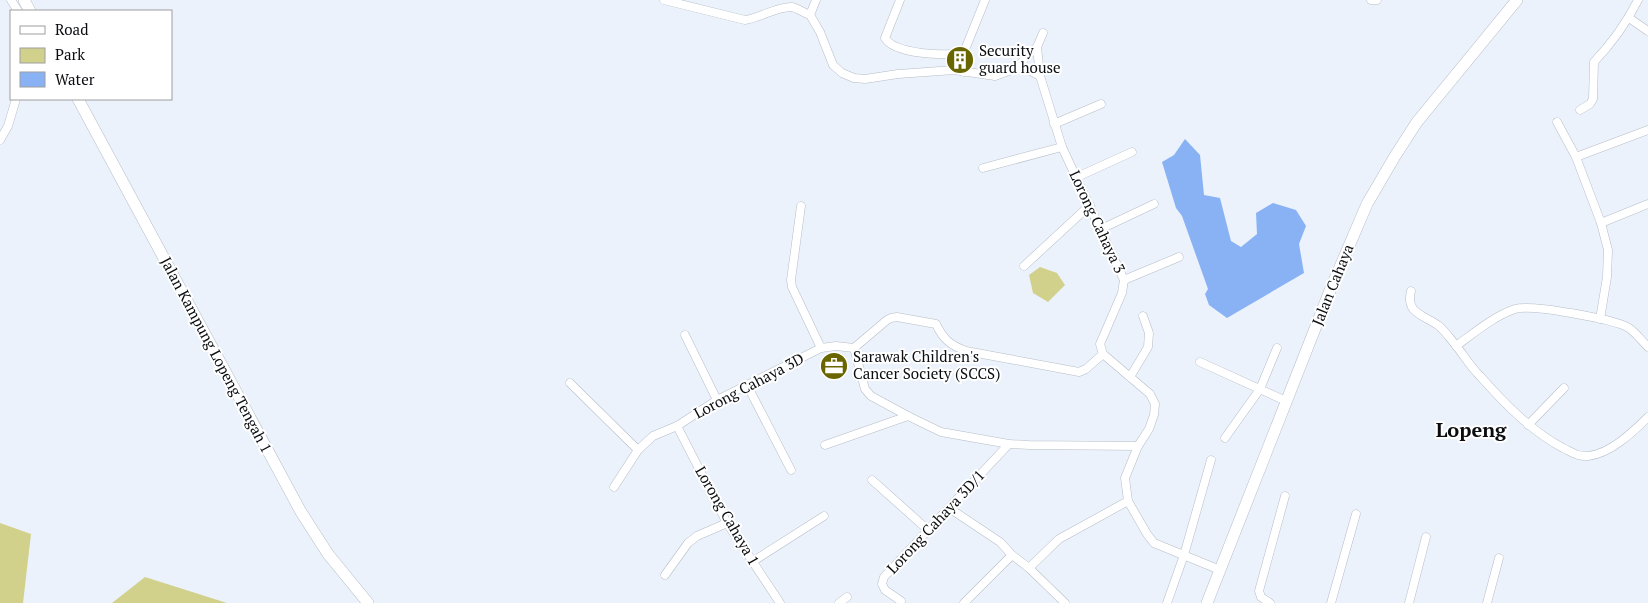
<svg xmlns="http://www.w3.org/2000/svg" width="1648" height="603" viewBox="0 0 1648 603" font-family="'PT Serif',serif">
<rect width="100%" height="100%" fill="#ebf2fc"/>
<g fill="#d2d18b">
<polygon points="1040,267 1057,273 1065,285 1048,302 1033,293 1029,275"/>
<polygon points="0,523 31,534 23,603 0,603"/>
<polygon points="145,577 227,603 112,603"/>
</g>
<polygon fill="#89b2f5" points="1185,139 1200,155 1204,195 1220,198 1231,241 1241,247 1257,234 1256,213 1273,203 1296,210 1306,226 1299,244 1304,273 1227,318 1209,305 1205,294 1208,289 1182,216 1176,208 1162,162 1174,155"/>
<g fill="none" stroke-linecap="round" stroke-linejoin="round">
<defs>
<g id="street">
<polyline points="11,0 18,11"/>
<path d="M664,0L745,20C760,18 778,6 792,7C797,8 804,13 810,15"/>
<polyline points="816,0 810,15 820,32 833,65 842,73 854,78 865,79 898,74 954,70 995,76 1017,68 1025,68 1040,76"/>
<path d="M900,0L885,38C894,54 947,57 964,52L985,0"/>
<polyline points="1371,0 1377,0"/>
<polyline points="1629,18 1648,31"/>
<polyline points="1043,33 1037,47 1040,76 1062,147 1124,280 1122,293 1100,344 1103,354 1150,394 1155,404 1154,415 1149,429 1138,446 1125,478 1128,501 1147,534 1154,543 1220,570"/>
<polyline points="1017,68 1026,57 1037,47"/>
<polyline points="964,72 965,57 964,52"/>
<path d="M1580,110L1590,104L1593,99L1594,62C1612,43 1626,24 1638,0"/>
<polyline points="1557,122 1576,157 1601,223 1608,250 1607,277 1600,319"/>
<polyline points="1054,124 1101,104"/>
<polyline points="0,140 8,126 16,99"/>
<polyline points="1576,157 1648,130"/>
<polyline points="983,168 1062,147"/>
<polyline points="1077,177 1132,152"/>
<polyline points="801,206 791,280 792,287 821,348"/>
<polyline points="1601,223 1648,204"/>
<polyline points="1101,229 1154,204"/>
<polyline points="1024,266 1090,205"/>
<polyline points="1124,280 1179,257"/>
<path d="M1411,291C1405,314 1425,315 1439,326C1444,330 1449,337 1454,343C1463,354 1470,366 1480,376C1504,403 1531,431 1563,448C1572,452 1578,457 1588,456C1610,454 1633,432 1648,417"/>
<polyline points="685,335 717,400"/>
<path d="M1456,346C1474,333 1494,316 1515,309C1531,304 1614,319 1629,328C1636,333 1642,341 1648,347"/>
<path d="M854,348L887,320L891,318L897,317L936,324C943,339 950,345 966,351L1079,372L1086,369L1103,354"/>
<polyline points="1200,362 1286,401"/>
<polyline points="1130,377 1148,347 1149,333 1143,316"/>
<polyline points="570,383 638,450"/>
<polyline points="747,385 791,470"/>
<polyline points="1528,425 1564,388"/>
<polyline points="677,426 727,523 780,603"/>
<polyline points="1225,438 1260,389 1277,348"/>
<polyline points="825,445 908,416"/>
<polyline points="872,480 928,530"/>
<polyline points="614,487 638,450 653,436 677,426 717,400 821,348 836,346 854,348 865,389 871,396 908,416 941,432 1009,444 1029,445 1138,446"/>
<polyline points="949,508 1000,542 1012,555 1029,568 1059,539 1128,501"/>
<polyline points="752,562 824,516"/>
<polyline points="1029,568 1065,603"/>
<polyline points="665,575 688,543 697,536 727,523"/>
<polyline points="901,601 885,590 882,584 884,577 1009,444"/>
<polyline points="839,603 847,597"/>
<polyline points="964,603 1012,555"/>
<polyline points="1167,603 1184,555 1211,460"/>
<polyline points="1270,603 1261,597 1259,591 1285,496"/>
<polyline points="1331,603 1356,514"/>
<polyline points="1409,603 1426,537"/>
<polyline points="1487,603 1499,558"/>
</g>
<g id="secondary">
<polyline points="24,0 30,11"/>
<polyline points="78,99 301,512 328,554 368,603"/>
<polyline points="1207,603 1331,288 1367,204 1395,156 1417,122 1517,0"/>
</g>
</defs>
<use href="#street" stroke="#b6bdc7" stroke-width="9"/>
<use href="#secondary" stroke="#b6bdc7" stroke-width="12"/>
<use href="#street" stroke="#fff" stroke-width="8"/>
<use href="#secondary" stroke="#fff" stroke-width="11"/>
</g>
<defs>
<symbol id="building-disc" viewBox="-11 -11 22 22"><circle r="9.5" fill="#696600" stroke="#fff"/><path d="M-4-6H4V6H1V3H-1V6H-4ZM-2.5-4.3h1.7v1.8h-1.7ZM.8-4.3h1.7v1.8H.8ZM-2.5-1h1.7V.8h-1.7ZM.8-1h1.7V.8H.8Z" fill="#fff"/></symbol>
<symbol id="office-disc" viewBox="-11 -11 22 22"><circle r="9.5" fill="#696600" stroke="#fff"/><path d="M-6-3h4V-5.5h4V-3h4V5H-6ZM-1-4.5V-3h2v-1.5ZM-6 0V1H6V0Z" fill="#fff"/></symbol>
</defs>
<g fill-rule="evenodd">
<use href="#building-disc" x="944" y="44" width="32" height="32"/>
<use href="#office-disc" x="818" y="350" width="32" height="32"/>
</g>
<g text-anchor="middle" stroke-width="4" stroke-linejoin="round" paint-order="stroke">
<g font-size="15" fill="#0a0c10" stroke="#fff" text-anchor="start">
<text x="979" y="56">Security<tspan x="979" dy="17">guard house</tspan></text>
<text x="853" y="362">Sarawak Children's<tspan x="853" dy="17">Cancer Society (SCCS)</tspan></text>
</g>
<g font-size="15" fill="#0a0c10" stroke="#fff">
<text transform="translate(1097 222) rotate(65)" y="5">Lorong Cahaya 3</text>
<text transform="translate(1333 285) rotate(-68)" y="5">Jalan Cahaya</text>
<text transform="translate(216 355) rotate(62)" y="5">Jalan Kampung Lopeng Tengah 1</text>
<text transform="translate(749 386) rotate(-28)" y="5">Lorong Cahaya 3D</text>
<text transform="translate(727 516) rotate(60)" y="5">Lorong Cahaya 1</text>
<text transform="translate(936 522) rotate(-47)" y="5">Lorong Cahaya 3D/1</text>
</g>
<g font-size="20" font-weight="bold" fill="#0a0c10" stroke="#fff">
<text x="1471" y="437">Lopeng</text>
</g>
</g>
<rect x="10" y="10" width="162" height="90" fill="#ffffff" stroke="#9d9e9f"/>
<rect x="20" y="26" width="25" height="8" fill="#ffffff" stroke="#9d9e9f"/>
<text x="55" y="35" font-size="15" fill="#0a0c10">Road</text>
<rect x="20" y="48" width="25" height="15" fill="#d2d18b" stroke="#9d9e9f"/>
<text x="55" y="60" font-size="15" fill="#0a0c10">Park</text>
<rect x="20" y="72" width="25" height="15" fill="#89b2f5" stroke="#9d9e9f"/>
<text x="55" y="85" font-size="15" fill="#0a0c10">Water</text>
</svg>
